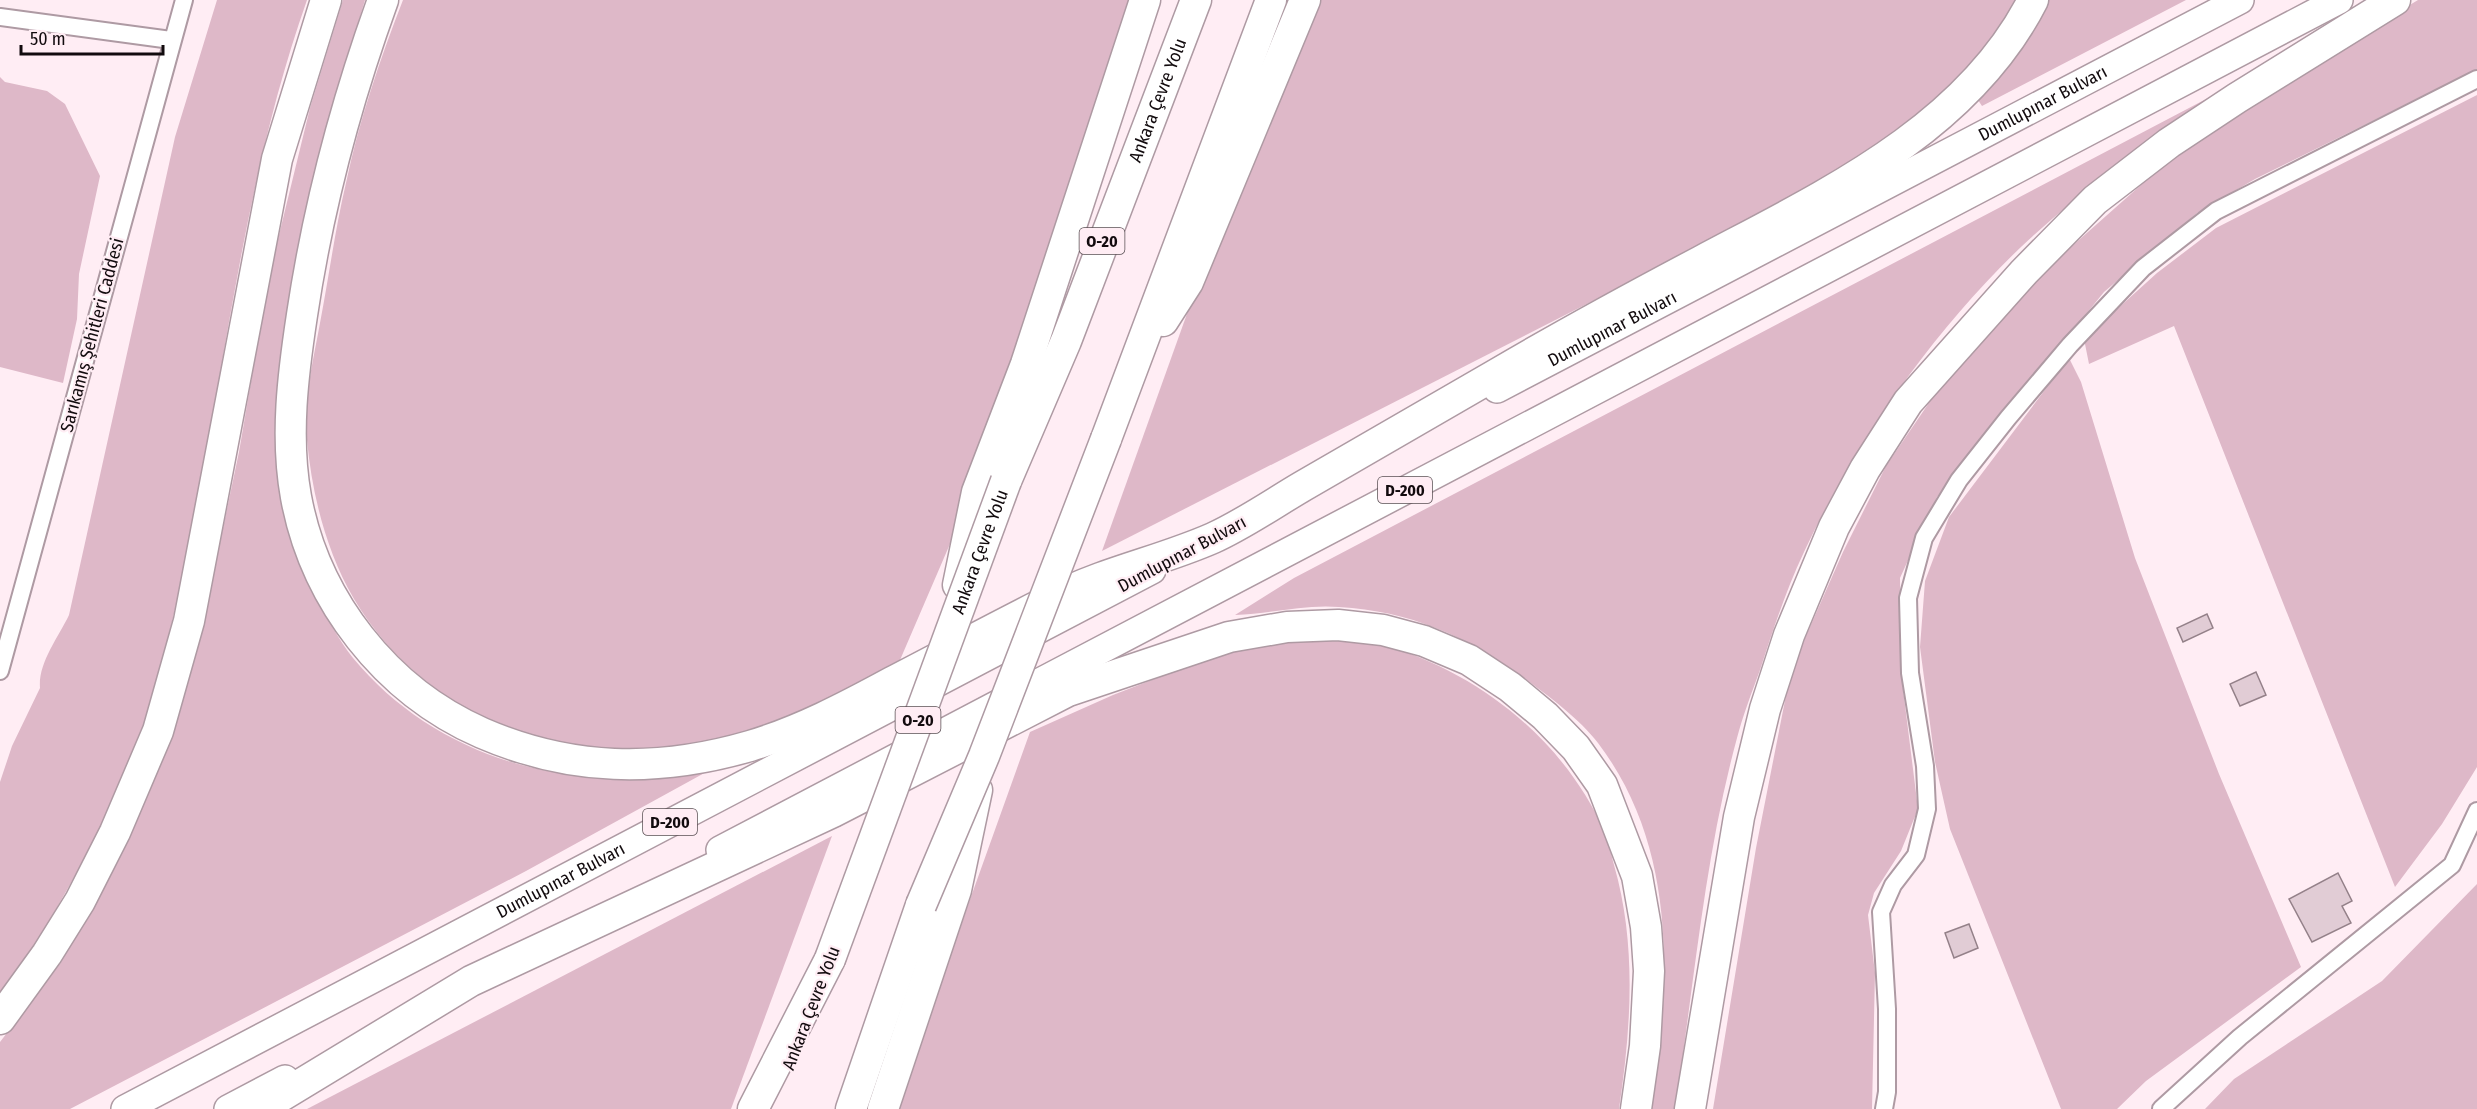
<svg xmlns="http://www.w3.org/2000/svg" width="2477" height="1109" viewBox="0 0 2477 1109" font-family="'Fira Sans Condensed',sans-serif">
<rect width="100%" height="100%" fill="#ffedf4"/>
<g fill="#deb8c8">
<path d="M217,0H307C225,232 218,481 147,715C129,776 99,833 68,888C48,923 27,963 0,994V782L12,746L40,688C38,663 58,638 69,615L175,137Z"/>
<path d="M343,0H365L340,84L281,363L318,599C328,620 339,640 353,658C417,736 519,780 619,776C652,775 686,769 719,765L526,871L70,1109H0V1042L60,964L117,863L148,795L198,647L239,452L269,276L310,108Z"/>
<path d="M403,0H1134L965,509L897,667C859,684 822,702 784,719C768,726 750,736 733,741C590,775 432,730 354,599C326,551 312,494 307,440C303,400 313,362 320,323C329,276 335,230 346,183C359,121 380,59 403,0Z"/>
<polygon points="1317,0 2020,0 1962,81 1899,131 1775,208 1102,551 1188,311"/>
<polygon points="2049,0 2186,0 1982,106 1978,100 2006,67"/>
<polygon points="2418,0 2477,0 2477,69 2255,179 2197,213 2104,292 1937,497 1900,578 1901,673 1918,809 1901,851 1874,893 1868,915 1875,973 1872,1109 1713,1109 1756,848 1791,670 1843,552 1886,466 1952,369 2053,263 2159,169 2223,118"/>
<polygon points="0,77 5,82 47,91 65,104 100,176 79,274 77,319 63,383 0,367"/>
<polygon points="2477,95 2477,767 2442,824 2395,887 2174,326 2089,364 2084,339 2157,273 2216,228"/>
<path d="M2208,98C2145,146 2079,192 2021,247C1933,331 1855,442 1804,552C1786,590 1773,630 1760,670C1752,692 1743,715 1737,738C1704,859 1694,986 1675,1109H1651C1671,985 1678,848 1598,743C1580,719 1547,695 1523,677C1467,636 1409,611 1339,607C1305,604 1270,614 1235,615L1294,578Z"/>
<polygon points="2069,358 2081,382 2135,558 2219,774 2301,967 2146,1081 2117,1109 2061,1109 1950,829 1935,762 1920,647 1925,581 1949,517"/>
<path d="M1317,637C1337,639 1360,639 1380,644C1477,671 1562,738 1604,830C1609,841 1611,854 1614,865C1637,945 1631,1028 1619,1109H895L1030,732L1113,695L1250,642Z"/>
<polygon points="832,836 731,1109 307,1109"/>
<polygon points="2477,884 2477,1109 2205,1109 2234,1079 2382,981"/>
</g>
<g fill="#e1ccd5" stroke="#948189" stroke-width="1.5">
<polygon points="2207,614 2213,628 2183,642 2177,628"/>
<polygon points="2256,672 2266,695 2240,706 2230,684"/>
<polygon points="2338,873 2352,901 2342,906 2351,923 2312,942 2289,899"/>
<polygon points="1969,924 1978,948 1954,958 1945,933"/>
</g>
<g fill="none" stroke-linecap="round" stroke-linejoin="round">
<defs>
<g id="minor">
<polyline points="0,17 171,40"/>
<polyline points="0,671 184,0"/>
<polyline points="1884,1109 1887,1092 1887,1009 1881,912 1893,885 1916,855 1927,809 1925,766 1910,673 1908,598 1924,538 1959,480 2008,418 2070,345 2143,268 2216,211 2477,79"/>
<polyline points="2161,1109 2240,1037 2452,865 2477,811"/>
</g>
<g id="trunk">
<path id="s1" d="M1497,389L2240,0"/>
<polyline points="720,850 2339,0"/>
<path id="s2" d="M125,1109L1152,570"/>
<polyline points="228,1109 285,1079"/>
</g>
<g id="motorway">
<path d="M383,0C346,102 318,208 302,315C293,374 285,437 296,497C315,600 386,691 482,733C570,771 657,773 750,746C800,731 846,707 892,682C946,654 1000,625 1054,598C1104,572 1161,561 1213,538C1244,524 1274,503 1303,486C1367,449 1431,412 1495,375C1563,335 1631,298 1701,261C1823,196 1967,130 2033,0"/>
<polyline points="1163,321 1188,282 1305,0"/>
<polyline points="1106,439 1271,0"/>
<path id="s3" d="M1006,481L1066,341L1196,0"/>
<polyline points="958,585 977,492 1026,364 1145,0"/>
<polyline points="0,1019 47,954 80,901 115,832 158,731 189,621 277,159 326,0"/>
<polyline points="260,1109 471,981 833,812 1068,691 1229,637 1287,627 1338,625 1383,630 1424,641 1469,660 1510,687 1545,716 1576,748 1602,785 1637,876 1646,927 1649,971 1645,1046 1636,1109"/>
<polyline points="753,1109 830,959"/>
<polyline points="851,1109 921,905"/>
<polyline points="883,1109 956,890 977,790"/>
<polyline points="1690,1109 1739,817 1765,709 1789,635 1834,527 1865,469 1908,402 2024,272 2095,200 2169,143 2237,98 2395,0"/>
</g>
</defs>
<use href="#minor" stroke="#ae9aa3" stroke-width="20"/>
<use href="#trunk" stroke="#ae9aa3" stroke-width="30"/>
<use href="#motorway" stroke="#ae9aa3" stroke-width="33"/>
<use href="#minor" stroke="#fff" stroke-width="16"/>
<use href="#trunk" stroke="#fff" stroke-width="27"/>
<use href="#motorway" stroke="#fff" stroke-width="30"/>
<defs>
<g id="motorway-bridge">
<polyline points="921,905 984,756 1106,439"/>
<path id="s4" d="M830,959L1006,481"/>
</g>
</defs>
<use href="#motorway-bridge" stroke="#ae9aa3" stroke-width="33" stroke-linecap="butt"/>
<use href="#motorway-bridge" stroke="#fff" stroke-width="30"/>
</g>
<g text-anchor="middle" stroke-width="4.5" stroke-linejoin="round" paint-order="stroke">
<g fill="#ffedf4" stroke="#594f53" stroke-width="1.5">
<rect x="1079.5" y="228" width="45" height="26" rx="4.5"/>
<rect x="1378" y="477" width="54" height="26" rx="4.5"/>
<rect x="895.5" y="707" width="45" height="26" rx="4.5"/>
<rect x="643" y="809" width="54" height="26" rx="4.5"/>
</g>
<g font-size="16" font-weight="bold" fill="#120b0e">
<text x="1102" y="247">O-20</text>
<text x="1405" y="496">D-200</text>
<text x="918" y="726">O-20</text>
<text x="670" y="828">D-200</text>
</g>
<g font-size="18" fill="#120b0e" stroke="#ffedf4">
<text dy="6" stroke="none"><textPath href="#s3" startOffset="410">Ankara Çevre Yolu</textPath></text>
<text dy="6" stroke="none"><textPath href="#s1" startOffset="616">Dumlupınar Bulvarı</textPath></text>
<text dy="6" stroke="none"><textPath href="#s1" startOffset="130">Dumlupınar Bulvarı</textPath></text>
<text transform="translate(92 335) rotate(-75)" y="6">Sarıkamış Şehitleri Caddesi</text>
<text dy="6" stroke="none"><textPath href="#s4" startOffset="434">Ankara Çevre Yolu</textPath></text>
<text transform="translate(1182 554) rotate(-28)" y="6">Dumlupınar Bulvarı</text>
<text dy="6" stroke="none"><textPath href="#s2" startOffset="492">Dumlupınar Bulvarı</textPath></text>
<text transform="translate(811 1008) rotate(-69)" y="6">Ankara Çevre Yolu</text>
</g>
</g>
<path d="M21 45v9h142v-9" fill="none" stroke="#120b0e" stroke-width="3"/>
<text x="30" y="45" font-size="18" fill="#120b0e" stroke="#ffedf4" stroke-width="4.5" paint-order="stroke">50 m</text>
</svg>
